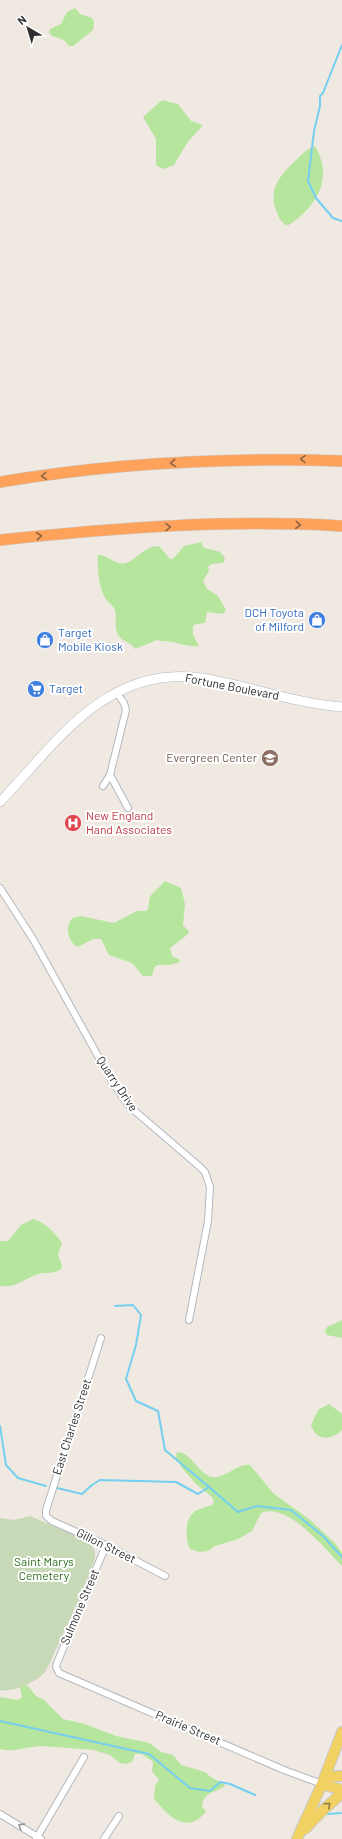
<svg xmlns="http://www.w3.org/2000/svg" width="342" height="1839" viewBox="0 0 342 1839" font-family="Barlow,sans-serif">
<rect width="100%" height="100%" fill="#efe9e1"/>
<g fill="#b6e59e">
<polygon points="75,8 80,14 92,18 94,22 93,30 73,46 69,46 64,40 52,36 49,33 50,29 61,24 67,12"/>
<polygon points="162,100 178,104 191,121 203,125 187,143 174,165 163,169 156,165 156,139 143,117"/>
<path d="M315,146C334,178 317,206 289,225H286C280,221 278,216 276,210C268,188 281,175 295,161C302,155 305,150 315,146Z"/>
<path d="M201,542L204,548C213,550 222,550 225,559L223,563L211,564L208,567L209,571L203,581L207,589L218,596L226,610L223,614L207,612L205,623L196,624L193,626V635L199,646C189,647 182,644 173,642C168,641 163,642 157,640L135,649C131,642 123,642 118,635C114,628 117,618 115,610C113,605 108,603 105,598C99,587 97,568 98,555C108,555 116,566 126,563C138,559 144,546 159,546L170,559H173L184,546Z"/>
<path d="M165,881L181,888L185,904L183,925L189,932L187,935L170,948L172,956L180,960L178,963L169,965H157L154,968L152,976H143L132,963L109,955L101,939H93L78,947C68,942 64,926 73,918L81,916L114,923L137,911H146L148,909L150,896Z"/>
<path d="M33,1219C45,1222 56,1234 62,1243L58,1254L62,1266L60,1270C52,1274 46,1272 38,1274C23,1279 18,1288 0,1286V1241H8L21,1225Z"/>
<polygon points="342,1320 342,1338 327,1335 325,1331 327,1327"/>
<path d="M329,1404L342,1414V1430C331,1441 316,1441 311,1425L318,1410Z"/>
<path d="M177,1452C190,1452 198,1471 209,1476C223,1482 236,1463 250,1465L274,1494L309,1519L335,1543L342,1553V1566C325,1549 288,1502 261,1513L252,1531L238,1539L215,1546L208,1551L199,1552L190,1549C185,1538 184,1517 197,1510C201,1508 207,1507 212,1505L214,1502L212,1497L195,1483L182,1468L176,1458Z"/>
<path d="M24,1685L28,1686L36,1696L44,1700L63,1719L85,1724L116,1736L149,1743L161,1752L173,1755L181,1765L205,1772L212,1778L223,1783L225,1786C215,1793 203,1792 202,1807L206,1811C203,1815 201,1817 197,1820C179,1830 164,1810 154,1799L155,1786L159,1780L152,1771L153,1762L142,1754H135L132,1762L126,1764L120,1763L110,1755L94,1750L42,1746C28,1746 14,1753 0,1749V1697L18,1700L22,1697L20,1687Z"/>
</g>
<path fill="#c8d9b8" d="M30,1516L87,1540C94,1545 95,1550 95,1558C85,1587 72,1615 59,1643C54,1652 50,1665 44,1673C37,1682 11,1693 0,1690V1518L14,1520Z"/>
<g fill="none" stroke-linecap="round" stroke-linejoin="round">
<g stroke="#75cff0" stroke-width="2">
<polyline points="342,45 323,93 320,96 320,106 314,131 308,181 316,198 333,218 342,221"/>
<polyline points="115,1306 133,1305 141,1315 136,1345 126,1379 136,1401 158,1411 165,1450 209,1487"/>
<polyline points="0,1426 6,1465 18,1478 46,1486"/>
<polyline points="57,1488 82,1494 92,1485 100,1480 176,1482 198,1494 209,1487 238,1512 257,1506 291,1510 323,1536 342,1557"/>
<polyline points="0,1721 149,1754 190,1788 210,1791 220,1782 230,1784 255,1795"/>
<polyline points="328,1814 341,1813"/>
</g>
<defs>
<g id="minor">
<polyline points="110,775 126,710 124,703 116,692"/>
<polyline points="103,786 110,775 128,808"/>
<polyline points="0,888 33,939 113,1083 129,1106 200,1167 205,1172 210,1187 208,1221 189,1320"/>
<polyline points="101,1338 46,1510 46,1516 52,1521 106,1545 165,1576"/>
<polyline points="106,1545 57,1663 56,1667 59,1673 284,1770 322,1784"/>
<polyline points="0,1814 41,1839"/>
<polyline points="36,1839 84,1757"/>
<polyline points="104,1839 119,1816"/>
</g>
<path id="secondary" d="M0,802C57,742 107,664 202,678C249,686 294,703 342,707"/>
<g id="primary">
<polyline points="325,1777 342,1776"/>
<polyline points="322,1784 342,1790"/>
<polyline points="305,1829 322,1811 342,1793"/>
<polyline points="297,1839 322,1784 342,1732"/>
</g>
<g id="motorway">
<path d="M0,482C112,463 228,457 342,461"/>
<path d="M0,540C113,528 228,519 342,526"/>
</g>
</defs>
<use href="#minor" stroke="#b4b7c1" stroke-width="8"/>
<use href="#secondary" stroke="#b4b7c1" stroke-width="10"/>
<use href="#primary" stroke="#c9c9c9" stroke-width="12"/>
<use href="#motorway" stroke="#c9c9c9" stroke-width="12"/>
<use href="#minor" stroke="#fff" stroke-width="6"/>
<use href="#secondary" stroke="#fff" stroke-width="9"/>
<use href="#primary" stroke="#f2d163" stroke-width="10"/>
<use href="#motorway" stroke="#ffa35c" stroke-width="11"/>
</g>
<defs><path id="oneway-chevron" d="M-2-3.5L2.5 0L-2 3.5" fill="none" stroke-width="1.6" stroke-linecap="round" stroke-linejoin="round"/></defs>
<g stroke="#8c6343">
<use href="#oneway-chevron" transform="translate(303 459) rotate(-179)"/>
<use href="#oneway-chevron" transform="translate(173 463) rotate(177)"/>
<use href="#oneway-chevron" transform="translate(44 476) rotate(174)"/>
<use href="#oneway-chevron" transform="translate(298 525) rotate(2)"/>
<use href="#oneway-chevron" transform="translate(168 527) rotate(-2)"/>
<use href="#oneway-chevron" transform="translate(39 536) rotate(-6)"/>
</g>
<use stroke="#908048" href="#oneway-chevron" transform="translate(328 1805) rotate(-42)"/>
<use stroke="#969696" href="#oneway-chevron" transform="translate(21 1826) rotate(-148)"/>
<defs>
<symbol id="shop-disc" viewBox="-11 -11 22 22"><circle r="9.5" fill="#3f7fe0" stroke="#fff"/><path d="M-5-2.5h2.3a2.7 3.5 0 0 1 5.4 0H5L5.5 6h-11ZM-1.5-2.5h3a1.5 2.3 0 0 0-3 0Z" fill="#fff"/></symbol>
<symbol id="supermarket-disc" viewBox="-11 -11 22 22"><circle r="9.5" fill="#3f7fe0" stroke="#fff"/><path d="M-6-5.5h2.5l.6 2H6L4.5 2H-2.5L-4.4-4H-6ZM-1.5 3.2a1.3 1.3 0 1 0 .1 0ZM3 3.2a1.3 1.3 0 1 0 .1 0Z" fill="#fff"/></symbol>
<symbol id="school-disc" viewBox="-11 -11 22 22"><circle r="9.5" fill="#8d6e63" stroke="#fff"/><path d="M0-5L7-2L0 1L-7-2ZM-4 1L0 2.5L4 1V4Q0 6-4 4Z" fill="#fff"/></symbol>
<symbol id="hospital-disc" viewBox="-11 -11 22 22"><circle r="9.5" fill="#e0444e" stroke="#fff"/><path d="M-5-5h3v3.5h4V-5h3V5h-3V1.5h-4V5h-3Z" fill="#fff"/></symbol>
</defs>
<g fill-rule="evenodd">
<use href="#shop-disc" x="307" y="610" width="20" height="20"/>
<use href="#shop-disc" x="35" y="630" width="20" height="20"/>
<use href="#supermarket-disc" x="26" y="679" width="20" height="20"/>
<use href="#school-disc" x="260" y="748" width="20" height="20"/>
<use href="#hospital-disc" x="63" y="813" width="20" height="20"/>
</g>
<g text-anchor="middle" stroke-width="4" stroke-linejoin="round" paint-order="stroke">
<g font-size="12" fill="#366cbe" stroke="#fff" text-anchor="start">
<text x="304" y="617" text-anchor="end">DCH Toyota<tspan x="304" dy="14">of Milford</tspan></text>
<text x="58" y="637">Target<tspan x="58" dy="14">Mobile Kiosk</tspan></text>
<text x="49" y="693">Target</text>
</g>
<g font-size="12" fill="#2e2e2e" stroke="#fff">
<text transform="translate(232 687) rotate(11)" y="4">Fortune Boulevard</text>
<text transform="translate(117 1084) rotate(56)" y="4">Quarry Drive</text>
<text transform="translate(72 1427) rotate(-72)" y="4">East Charles Street</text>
<text transform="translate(106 1546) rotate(26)" y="4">Gillon Street</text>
<text transform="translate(80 1607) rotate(-67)" y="4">Sulmone Street</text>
<text transform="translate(188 1728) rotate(23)" y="4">Prairie Street</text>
</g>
<g font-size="12" fill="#785e54" stroke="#fff" text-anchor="end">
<text x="257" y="762">Evergreen Center</text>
</g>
<g font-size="12" fill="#be3a42" stroke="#fff" text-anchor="start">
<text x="86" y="820">New England<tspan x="86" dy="14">Hand Associates</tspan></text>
</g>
<g font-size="12" fill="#2c6e1b" stroke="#fff">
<text x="44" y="1566">Saint Marys<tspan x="44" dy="14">Cemetery</tspan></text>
</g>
</g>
<g transform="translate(28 28) rotate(322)" stroke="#ffffff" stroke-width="3" paint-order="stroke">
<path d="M0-3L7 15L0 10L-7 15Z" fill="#2e2e2e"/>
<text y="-6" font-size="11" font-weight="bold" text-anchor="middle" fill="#2e2e2e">N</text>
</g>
</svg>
